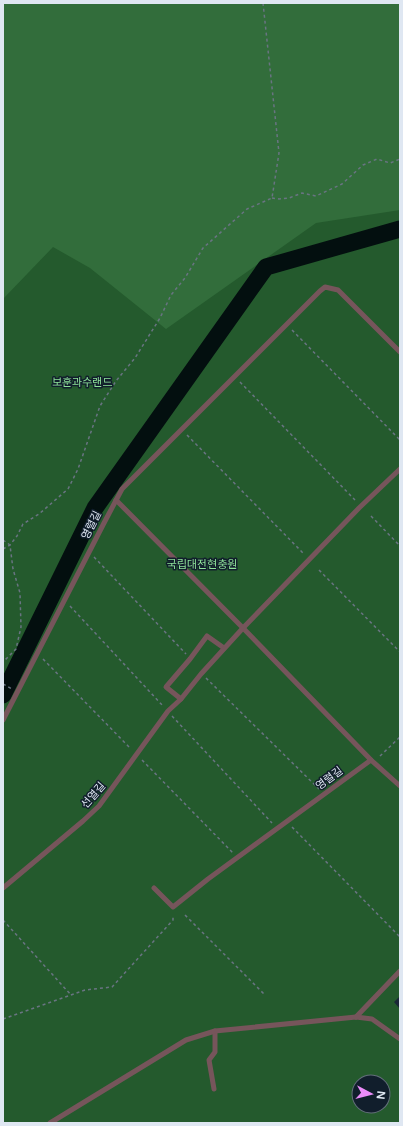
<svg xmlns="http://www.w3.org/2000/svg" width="403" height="1126" viewBox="0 0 403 1126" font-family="Inter,'Noto Sans KR',sans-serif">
<rect width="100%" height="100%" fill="#1a2737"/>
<path fill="#245a2d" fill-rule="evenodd" d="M3,3L400,133V996L394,1002L400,1009V1123H3ZM359,1082H383V1106H359Z"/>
<polygon fill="#326d3b" points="3,3 400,3 400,210 316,223 166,329 90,268 53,247 3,299"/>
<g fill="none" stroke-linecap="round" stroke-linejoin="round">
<polyline stroke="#030f0f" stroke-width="17" points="3,695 95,508 266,267 400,229"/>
<g stroke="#697482" stroke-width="1.5" stroke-dasharray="3 3" stroke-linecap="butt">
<polyline points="272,198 279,199 289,198 302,193 316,196 342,184 363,165 377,159 390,163 400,159"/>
<polyline points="292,330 400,440"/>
<polyline points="240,382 355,500"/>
<polyline points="187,435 303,553"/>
<polyline points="371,516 400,546"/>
<polyline points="3,540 10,545 13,569 20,593 21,627 16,649 3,662"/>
<polyline points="3,549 10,545 17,536 23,524 39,514 68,489 78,469 100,406 116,381 135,358 160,318 171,295 185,278 203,248 247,209 272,198 279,153 263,3"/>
<polyline points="94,557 186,654"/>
<polyline points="319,570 400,652"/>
<polyline points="70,606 163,706"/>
<polyline points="43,659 131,749"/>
<polyline points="206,678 319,789"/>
<polyline points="3,684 12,689"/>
<polyline points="172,716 272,823"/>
<polyline points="380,756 400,737"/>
<polyline points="142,760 233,853"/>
<polyline points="292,827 400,937"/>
<polyline points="185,915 265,995"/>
<polyline points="3,920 71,995"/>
<polyline points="3,1019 85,990 112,987 173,920 173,915"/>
<polyline points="361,1123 371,1123"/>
</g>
<g stroke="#76555b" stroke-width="5">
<polyline points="116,500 243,628 371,760 208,879 173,907 154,888"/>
<polyline points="181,699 166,687 190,659 207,636 224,648"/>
<polyline points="3,720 104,523 122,489 320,291 325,287 338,290 400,352"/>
<polyline points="371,760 400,786"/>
<polyline points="3,888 83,821 99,806 168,711 181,699 201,674 243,628 359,508 400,469"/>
<polyline points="356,1017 400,971"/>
<polyline points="214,1089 209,1060 215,1052 215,1031"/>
<polyline points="50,1123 186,1040 215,1031 356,1017 372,1019 400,1039"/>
</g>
</g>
<g text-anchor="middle" stroke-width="3" stroke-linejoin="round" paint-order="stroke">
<g font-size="11" fill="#8fe399" stroke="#111e2c">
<text x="82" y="386">보훈과수랜드</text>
<text x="202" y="568">국립대전현충원</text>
</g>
<g font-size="11" fill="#dfe7f2" stroke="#111e2c">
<text transform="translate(91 525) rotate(-63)" y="4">영렬길</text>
<text transform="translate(329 778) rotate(-37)" y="4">영렬길</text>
<text transform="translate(93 795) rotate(-49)" y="4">선열길</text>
</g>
</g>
<rect width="403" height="1126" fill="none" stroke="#dfe7f2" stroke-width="8"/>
<g transform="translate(371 1094) rotate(97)"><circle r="19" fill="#111e2c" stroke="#636e7b"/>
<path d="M0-3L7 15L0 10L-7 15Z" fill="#ec8cfa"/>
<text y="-6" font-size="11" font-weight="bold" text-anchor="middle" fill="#dfe7f2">N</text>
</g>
</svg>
